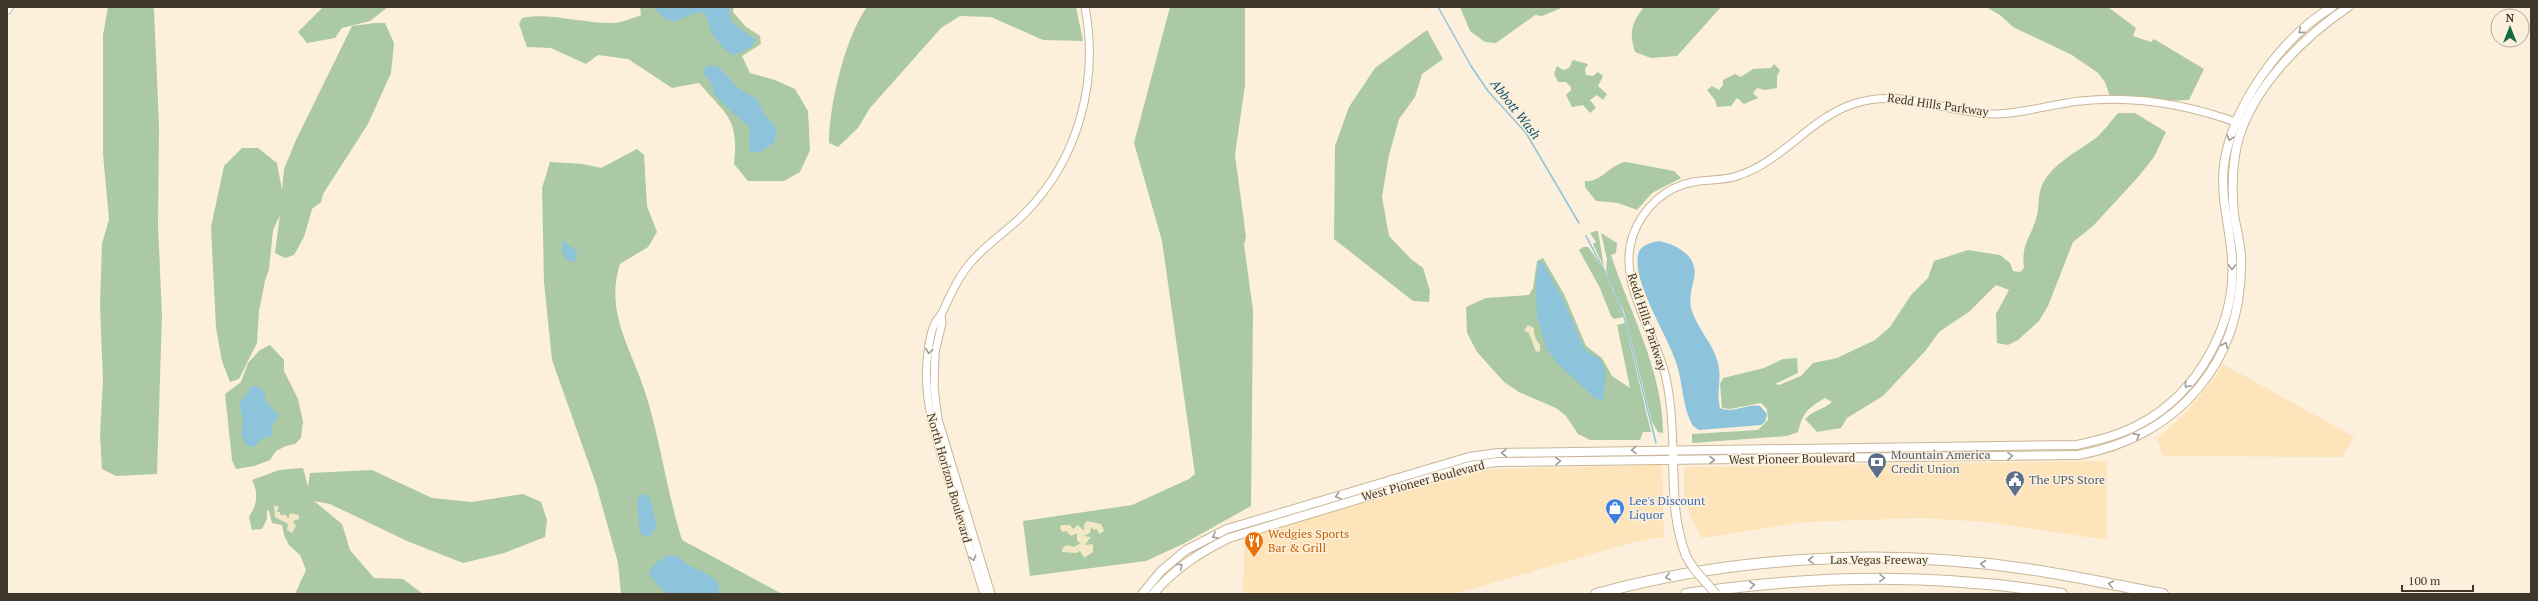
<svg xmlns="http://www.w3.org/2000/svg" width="2538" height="601" viewBox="0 0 2538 601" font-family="'PT Serif',serif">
<rect width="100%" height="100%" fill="#fcf0dc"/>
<g fill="#fde4bb">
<polygon points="2223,364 2354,437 2342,457 2163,456 2157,439 2185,413 2214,379"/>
<polygon points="2107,461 2107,540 1987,522 1921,518 1805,522 1702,538 1690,516 1684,492 1684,467"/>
<polygon points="1662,465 1664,537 1630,543 1455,594 1243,594 1245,538 1399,491 1493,469"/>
</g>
<g fill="#aac9a4">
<polygon points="108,7 153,7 154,10 159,126 158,226 162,315 157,474 116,476 102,469 100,435 103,380 100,305 102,244 109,219 103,154 103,35"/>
<polygon points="323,7 388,7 370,21 342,28 335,38 307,43 298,32"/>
<path d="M640,7H734L733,12L745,26L760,36L761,44L742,56L750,73L775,80L795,89L808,111L810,150L800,172L784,181H748L734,164C739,118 727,116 699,83L672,88L628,59L598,55L586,64L551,48L527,47L519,24L522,18C549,12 584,24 614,23C623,22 633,18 641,15Z"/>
<path d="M867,7H1076L1083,41L1043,40L991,17L960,16L941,28L870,108L858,128L838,147L829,143C829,106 845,37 867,7Z"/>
<polygon points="1170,7 1245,7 1245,85 1235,155 1246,237 1244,245 1253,310 1251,506 1183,544 1146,561 1030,576 1023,521 1132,505 1189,479 1195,474 1162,241 1134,143"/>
<polygon points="1460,7 1564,7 1542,16 1535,15 1496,43 1485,42 1470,31"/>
<path d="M1644,7H1721L1677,56L1651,58L1635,52C1629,32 1631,24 1644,7Z"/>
<path d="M1986,7H2108L2136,28L2133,36L2151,42L2154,39L2204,69L2189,100C2164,102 2136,97 2110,97L2105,82L2098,73L2072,55L2013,27L2000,15Z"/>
<polygon points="375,23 385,23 394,43 391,73 368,124 323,194 321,202 312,209 304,237 294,255 285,258 275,253 280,215 273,230 269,269 265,281 259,311 257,343 239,379 230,382 222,361 216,328 211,227 224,166 242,148 258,148 277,163 282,190 284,169 296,140 352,26"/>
<polygon points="1427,30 1443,59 1422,74 1415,97 1399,119 1389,155 1382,197 1389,236 1411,259 1423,268 1430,291 1429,302 1413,301 1334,239 1335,146 1349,107 1375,68"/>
<polygon points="1573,60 1588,64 1585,69 1586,75 1593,76 1598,72 1603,76 1598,86 1607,94 1603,100 1597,95 1590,100 1596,108 1590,113 1583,105 1572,107 1566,95 1571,90 1571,87 1566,82 1558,82 1554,74 1557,66 1563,70 1569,68"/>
<polygon points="1774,64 1780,70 1777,76 1777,88 1765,90 1757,88 1753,93 1758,98 1744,104 1737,98 1731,106 1717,107 1715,100 1707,90 1712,86 1719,90 1723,85 1723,80 1735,74 1741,77 1753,69 1771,68"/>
<path d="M2118,113H2135L2166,132L2154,157L2139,176L2093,226L2073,242L2048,306L2039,321L2018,340L2008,345L1997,343L1996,314L2009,290L1996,285L1970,311L1939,332L1926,350L1883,396L1847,418L1841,428L1817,432L1805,419C1815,409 1823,410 1832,402L1825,398C1808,408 1803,412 1798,432L1787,436L1692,443V434L1758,430L1768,420L1767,409L1761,403L1730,409L1722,408L1720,384L1723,378L1764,368L1783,359L1797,358L1798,373L1775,384L1779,385L1801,376L1813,363L1837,358L1875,340L1890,327L1911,295L1928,278L1934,261L1968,250L2000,255L2010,263L2013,271L2020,272L2024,268C2021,244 2030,239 2036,219C2040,207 2037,195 2043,183C2055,162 2077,152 2096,138C2104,131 2111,121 2118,113Z"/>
<path d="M637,149L644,155L647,206L657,232L648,247L620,264C604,313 633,351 646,395C661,443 667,493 682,540L782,594H621L618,563L596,484L552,360L544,282L542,188L550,162L583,164L601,168Z"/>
<path d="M1626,162L1674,171L1681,178L1652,193L1637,210L1618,203L1596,201L1585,187V181C1601,183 1610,164 1626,162Z"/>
<polygon points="1596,231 1598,231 1604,267 1593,244 1596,242 1590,233"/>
<path d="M1601,233L1617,243L1616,253L1611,255C1630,313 1663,371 1663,433L1658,432L1652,422L1624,312L1606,271L1607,259Z"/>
<path d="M1583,247H1588C1604,267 1615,292 1623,317L1614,319L1611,316L1600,288L1579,250Z"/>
<polygon points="1543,258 1565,296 1586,346 1602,358 1612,376 1630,388 1617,325 1625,323 1651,432 1643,432 1640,440 1590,440 1578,434 1566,416 1556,408 1519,392 1504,382 1477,352 1467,333 1466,307 1486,298 1529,295 1533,288 1537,261"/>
<polygon points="270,345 284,360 284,371 298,399 303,422 301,438 295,444 286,446 276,451 270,460 254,466 236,469 232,460 225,394 241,382 248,363 260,350"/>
<path d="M303,468L308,487L310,473L372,470L432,498L472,502L523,494L541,502L547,520L545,537L504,553L463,563L407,541L330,504L314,501L342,524L350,550L374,578L403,579L423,594H295L306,570L300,555L289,545L284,535L282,525L272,523L269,511L267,510V519L262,529L252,530L249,517C257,504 259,495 252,480L279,470Z"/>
</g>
<g fill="#f2e8c3">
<path d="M1528,325L1534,328C1533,333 1536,341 1540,344V351L1536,352L1529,333L1524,331Z"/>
<polygon points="274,505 279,507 277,512 280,512 280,515 286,515 288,519 290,513 299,515 299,519 293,521 296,526 292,533 287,530 288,524 275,517"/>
<polygon points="1087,521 1101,524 1104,531 1099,534 1097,529 1094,530 1091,527 1090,533 1084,536 1091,537 1085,545 1093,544 1093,552 1084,558 1080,551 1076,553 1062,552 1063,547 1068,545 1074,547 1081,543 1077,541 1077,533 1071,536 1066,531 1062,532 1060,528 1061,525 1070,525 1073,529 1078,525 1084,531 1084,524"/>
</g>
<g fill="#8ec3dc">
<polygon points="653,7 729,7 730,21 756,40 750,48 733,55 724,49 711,32 705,13 696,13 673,22 663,17"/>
<path d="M707,65L719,67L738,88L757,99L765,115L774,125L777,132L774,143L760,152H751C746,143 752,136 749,127L716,97L711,83L703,73Z"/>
<polygon points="562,240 577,251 577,259 573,262 566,260 562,251"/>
<path d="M1658,241C1676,244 1699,256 1694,278C1692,288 1688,301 1692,311C1698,330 1713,343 1718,363C1722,378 1716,393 1720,408C1733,414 1747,403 1760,406L1767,414L1765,422L1761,425L1699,430L1693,426C1682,407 1683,382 1676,362C1667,335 1633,283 1638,256C1639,245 1650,243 1658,241Z"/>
<polygon points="1539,261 1543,263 1565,303 1584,349 1601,360 1606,373 1603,400 1596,399 1557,363 1547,349 1537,317 1536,279"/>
<polygon points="256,386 264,391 266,402 279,415 272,427 272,435 262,439 254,447 247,446 241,435 243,420 239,404 248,393 250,387"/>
<path d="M644,493L650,498C652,509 656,518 657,529L653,530L651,536H644L640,533L637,499Z"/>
<path d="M672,555C680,556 681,560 687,564C699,573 722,574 719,594H666L648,574C654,564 660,557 672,555Z"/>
</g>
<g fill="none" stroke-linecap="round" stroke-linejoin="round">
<g stroke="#8ec3dc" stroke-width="1.5">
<polyline points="1438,7 1471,66 1488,91 1526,133 1579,223"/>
<polyline points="1586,236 1614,289 1625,320 1656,443"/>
</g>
<defs>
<g id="tertiary">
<polyline points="941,315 942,323 935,353 934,387 938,419 991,594"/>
<path d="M1673,449C1672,422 1671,396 1664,370C1652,327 1617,281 1633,235C1643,208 1665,187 1693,182C1708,179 1723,181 1737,176C1782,162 1809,119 1853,104C1902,87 1947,114 1997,114C2025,113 2052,104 2080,101C2135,95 2190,105 2241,124"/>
<path d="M984,594C973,559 962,523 951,488C938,444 921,399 928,352C929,343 931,331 935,323C937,319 940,317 942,313C951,294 959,275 973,260C989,242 1010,229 1026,212C1079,158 1099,80 1085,7"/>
</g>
<g id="secondary">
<polyline points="7,10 9,7"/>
<path d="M1673,456C1674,493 1673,520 1686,556"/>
<path d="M1142,594L1161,571L1186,550L1227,529L1469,457L1498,453L2077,445C2099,440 2120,435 2140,424C2198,393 2237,324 2232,258C2230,227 2220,197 2224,165C2232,106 2281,38 2332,7"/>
<path d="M1153,594C1175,568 1199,553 1229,538L1469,466L1497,462L2078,455C2178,437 2243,362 2241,259C2241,244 2236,229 2234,214C2232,192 2232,167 2237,145C2250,90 2302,38 2348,7"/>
</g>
<g id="motorway">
<path d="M1596,594C1734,556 1885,548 2027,569C2072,575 2118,586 2163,594"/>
<path d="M1686,594C1811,575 1936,572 2062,594"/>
</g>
</defs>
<use href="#tertiary" stroke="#c9b696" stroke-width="9"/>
<use href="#secondary" stroke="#c9b696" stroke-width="10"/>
<use href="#motorway" stroke="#c9b696" stroke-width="12"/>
<use href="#tertiary" stroke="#fff" stroke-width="7"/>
<use href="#secondary" stroke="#fff" stroke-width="8"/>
<use href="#motorway" stroke="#fff" stroke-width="10"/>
<defs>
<polyline id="secondary-bridge" points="1686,556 1694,569 1716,594"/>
</defs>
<use href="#secondary-bridge" stroke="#c9b696" stroke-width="10" stroke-linecap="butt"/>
<use href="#secondary-bridge" stroke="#fff" stroke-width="8"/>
</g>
<defs><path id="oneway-chevron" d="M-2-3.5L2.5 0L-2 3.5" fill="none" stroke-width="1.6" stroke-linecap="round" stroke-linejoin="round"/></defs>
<g stroke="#9f9c94">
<use href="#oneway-chevron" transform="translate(2301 31) rotate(138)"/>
<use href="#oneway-chevron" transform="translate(2230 138) rotate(106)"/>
<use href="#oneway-chevron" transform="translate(2232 267) rotate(91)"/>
<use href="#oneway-chevron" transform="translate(2225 345) rotate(-68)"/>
<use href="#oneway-chevron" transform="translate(929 351) rotate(99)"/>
<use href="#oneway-chevron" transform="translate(2187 385) rotate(130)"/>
<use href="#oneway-chevron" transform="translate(2137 436) rotate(-28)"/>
<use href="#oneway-chevron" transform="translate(1634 450) rotate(179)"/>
<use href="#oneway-chevron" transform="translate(1504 453) rotate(178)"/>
<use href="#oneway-chevron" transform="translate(2010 456) rotate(-1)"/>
<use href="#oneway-chevron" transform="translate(1712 460)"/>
<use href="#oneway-chevron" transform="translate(1558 461) rotate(-1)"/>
<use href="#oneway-chevron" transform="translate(1338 496) rotate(163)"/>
<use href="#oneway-chevron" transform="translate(1215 536) rotate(153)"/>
<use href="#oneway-chevron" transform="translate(973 558) rotate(73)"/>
<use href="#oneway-chevron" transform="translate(1811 560) rotate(177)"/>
<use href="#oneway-chevron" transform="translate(1983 564) rotate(-174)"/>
<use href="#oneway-chevron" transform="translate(1180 566) rotate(-38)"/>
<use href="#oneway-chevron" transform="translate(1668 577) rotate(168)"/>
<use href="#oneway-chevron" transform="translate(1882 578) rotate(1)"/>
<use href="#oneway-chevron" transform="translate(2111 584) rotate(-169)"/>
<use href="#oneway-chevron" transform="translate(1752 585) rotate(-5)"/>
</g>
<defs>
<symbol id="bank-pin" viewBox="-11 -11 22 30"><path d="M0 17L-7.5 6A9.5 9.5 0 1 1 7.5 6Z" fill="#5c6f8a" stroke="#fcf0dc"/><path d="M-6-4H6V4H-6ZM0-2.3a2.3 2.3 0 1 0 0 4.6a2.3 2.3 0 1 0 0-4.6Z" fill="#fff"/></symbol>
<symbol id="civic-pin" viewBox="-11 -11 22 30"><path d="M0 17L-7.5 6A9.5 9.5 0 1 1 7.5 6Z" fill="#5c6f8a" stroke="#fcf0dc"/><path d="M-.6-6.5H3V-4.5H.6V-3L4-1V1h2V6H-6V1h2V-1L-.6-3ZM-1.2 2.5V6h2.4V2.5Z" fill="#fff"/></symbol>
<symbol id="shop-pin" viewBox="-11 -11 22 30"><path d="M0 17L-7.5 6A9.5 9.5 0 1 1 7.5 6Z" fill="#3f7fe0" stroke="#fcf0dc"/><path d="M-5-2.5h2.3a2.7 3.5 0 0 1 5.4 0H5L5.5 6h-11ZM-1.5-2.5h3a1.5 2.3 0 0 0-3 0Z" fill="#fff"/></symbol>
<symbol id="restaurant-pin" viewBox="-11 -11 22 30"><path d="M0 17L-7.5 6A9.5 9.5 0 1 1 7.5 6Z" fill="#e8710a" stroke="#fcf0dc"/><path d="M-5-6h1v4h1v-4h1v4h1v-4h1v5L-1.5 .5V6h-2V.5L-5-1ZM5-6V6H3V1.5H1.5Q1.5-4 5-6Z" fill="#fff"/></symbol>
</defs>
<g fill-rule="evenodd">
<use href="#bank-pin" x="1866" y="451" width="22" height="30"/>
<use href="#civic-pin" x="2004" y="469" width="22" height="30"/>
<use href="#shop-pin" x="1604" y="497" width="22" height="30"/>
<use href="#restaurant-pin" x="1243" y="530" width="22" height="30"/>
</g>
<g text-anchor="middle" stroke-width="3" stroke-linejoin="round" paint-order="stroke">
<g font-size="12" fill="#3f382a" stroke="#fcf0dc">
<text transform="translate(1938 105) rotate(8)" y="4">Redd Hills Parkway</text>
<text transform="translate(1647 322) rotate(72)" y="4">Redd Hills Parkway</text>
<text transform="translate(1792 459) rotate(-1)" y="4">West Pioneer Boulevard</text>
<text transform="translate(949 478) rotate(74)" y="4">North Horizon Boulevard</text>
<text transform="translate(1423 481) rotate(-15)" y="4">West Pioneer Boulevard</text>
<text x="1879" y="564">Las Vegas Freeway</text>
</g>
<g font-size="12" fill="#4e5e75" stroke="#fcf0dc" text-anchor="start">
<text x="1891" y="459">Mountain America<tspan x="1891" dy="14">Credit Union</tspan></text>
<text x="2029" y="484">The UPS Store</text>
</g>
<g font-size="12" fill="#366cbe" stroke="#fcf0dc" text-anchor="start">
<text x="1629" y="505">Lee's Discount<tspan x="1629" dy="14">Liquor</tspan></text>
</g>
<g font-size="12" fill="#c56008" stroke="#fcf0dc" text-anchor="start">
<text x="1268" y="538">Wedgies Sports<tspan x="1268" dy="14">Bar &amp; Grill</tspan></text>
</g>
<g font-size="13" font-style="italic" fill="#09506a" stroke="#fcf0dc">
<text transform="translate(1516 109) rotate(52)" y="5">Abbott Wash</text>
</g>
</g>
<rect width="2538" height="601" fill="none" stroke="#3f382a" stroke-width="16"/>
<g transform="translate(2510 28)"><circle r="19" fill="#fcf0dc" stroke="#b0a695"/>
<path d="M0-3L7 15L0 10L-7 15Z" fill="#146c3f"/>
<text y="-6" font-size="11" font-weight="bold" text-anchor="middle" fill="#3f382a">N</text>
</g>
<path d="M2402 585v6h71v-6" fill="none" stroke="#3f382a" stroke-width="2"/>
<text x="2408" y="585" font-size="12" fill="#3f382a" stroke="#fcf0dc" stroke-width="3" paint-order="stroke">100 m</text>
</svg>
